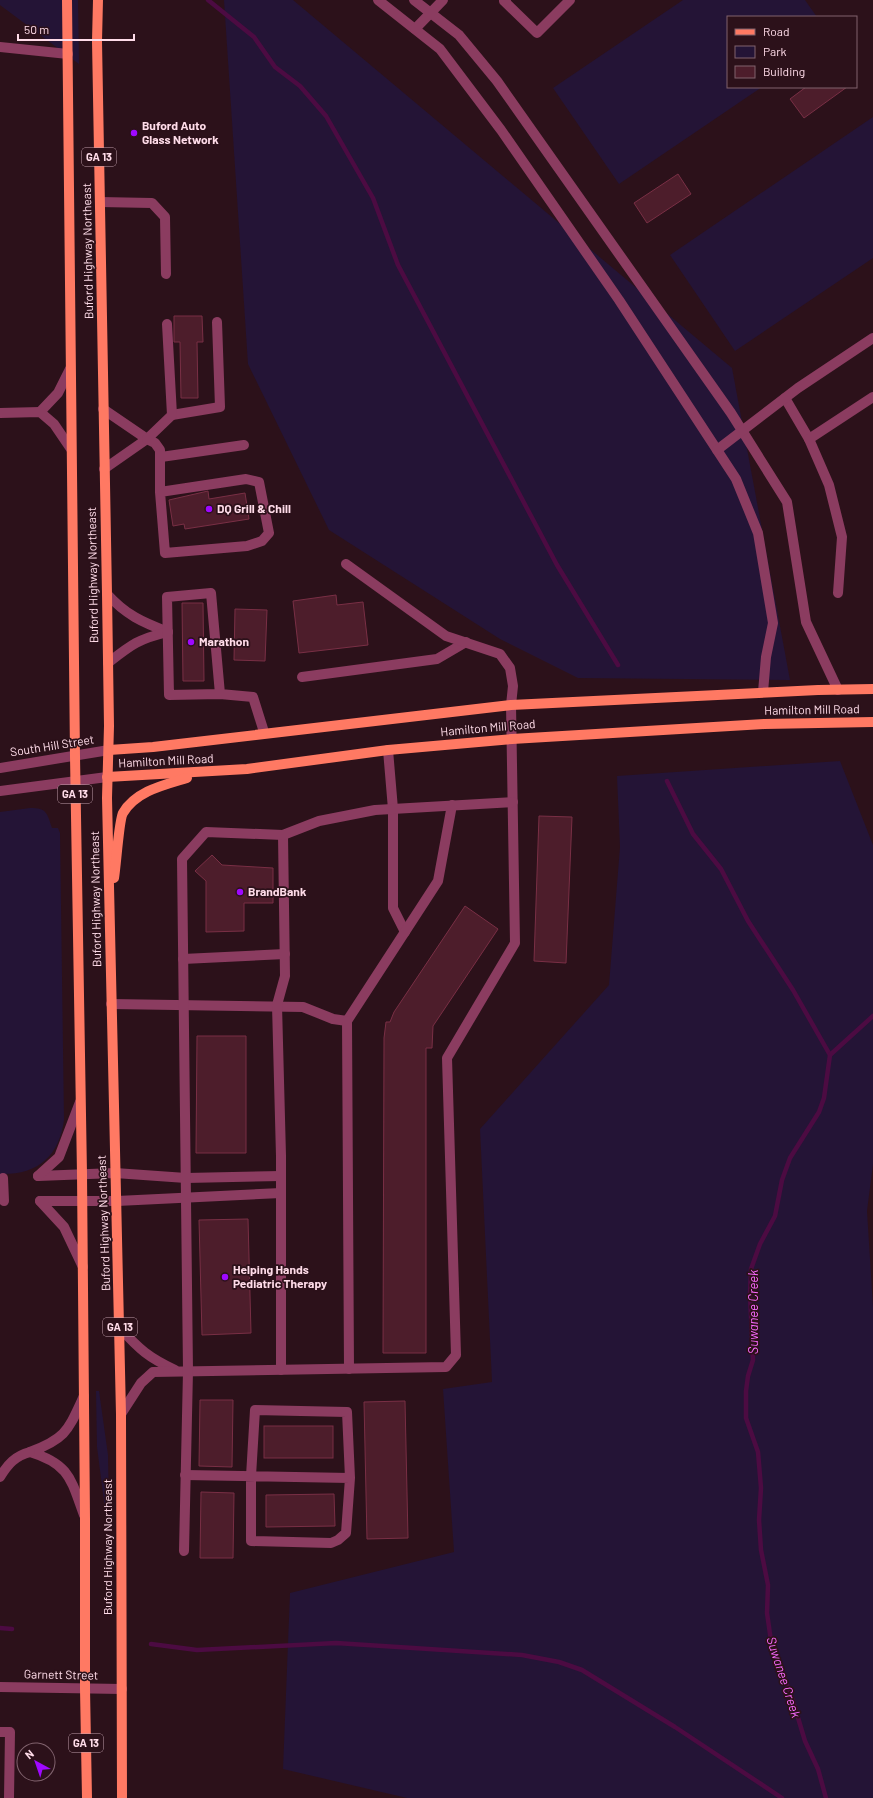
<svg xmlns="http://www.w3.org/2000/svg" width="873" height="1798" viewBox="0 0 873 1798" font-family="Barlow,sans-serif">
<rect width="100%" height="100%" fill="#2c111a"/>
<g fill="#241436">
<polygon points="0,0 78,0 79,64 0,5"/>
<polygon points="224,0 293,0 732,368 790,680 578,678 500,639 329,530 248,364"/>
<polygon points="683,0 805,0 817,17 728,17 728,87 762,87 619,184 553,88"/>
<polygon points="873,117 873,258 735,351 670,255"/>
<polygon points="840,761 873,845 873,1164 867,1211 873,1307 873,1798 407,1798 283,1769 290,1593 454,1552 443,1389 492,1382 480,1129 609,985 620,847 617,776"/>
<path d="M30,808C47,808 47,813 52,828H58L60,833L64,1120C59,1157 37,1175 0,1174V812Z"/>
<polygon points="96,1391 99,1391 108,1455 109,1509 105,1509 97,1447"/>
</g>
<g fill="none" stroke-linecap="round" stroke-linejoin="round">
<g stroke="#4c0b42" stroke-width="4.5">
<polyline points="208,0 254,37 275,67 300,86 326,116 373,198 398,265 557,565 618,665"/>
<polyline points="667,781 693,834 721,869 748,921 793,990 830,1055"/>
<polyline points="0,1628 12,1629"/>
<polyline points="151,1644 197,1650 336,1643 522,1655 559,1662 582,1670 675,1727 782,1798"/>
<polyline points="826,1798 818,1769 805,1741 793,1701 771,1641 767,1613 768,1585 761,1550 759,1520 761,1488 758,1452 746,1418 746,1391 748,1376 753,1360 750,1295 751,1269 760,1244 775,1216 782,1180 790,1158 819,1112 824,1098 830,1055 873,1016"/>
</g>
</g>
<g fill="#4d1d2b" stroke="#792f45">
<polygon points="806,87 847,87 804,118 790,99"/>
<polygon points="678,174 691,194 647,223 634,203"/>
<polygon points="174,316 202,316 203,342 197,342 198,398 181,398 180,342 174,342"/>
<polygon points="208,491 209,499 245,493 249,519 185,529 184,524 173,526 169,500"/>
<polygon points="336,595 337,605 363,602 368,645 299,653 293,601"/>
<polygon points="182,603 203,603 204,681 183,681"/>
<polygon points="235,609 267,610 265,661 234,660"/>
<polygon points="539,816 572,817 566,963 534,961"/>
<polygon points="212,855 222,865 273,868 273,903 244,903 244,931 206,932 206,881 195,871"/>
<polygon points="465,906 498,929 433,1026 432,1048 426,1048 426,1353 383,1353 384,1038 386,1022 390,1022 394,1012"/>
<polygon points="197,1036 246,1036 246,1153 196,1153"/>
<polygon points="248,1219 251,1333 202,1335 199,1220"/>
<polygon points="200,1400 233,1400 232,1467 199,1466"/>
<polygon points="405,1401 408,1538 367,1539 364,1402"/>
<rect x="264" y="1426" width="69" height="32"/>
<polygon points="201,1492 234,1493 233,1558 200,1558"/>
<polygon points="334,1494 335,1526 266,1527 266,1495"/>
</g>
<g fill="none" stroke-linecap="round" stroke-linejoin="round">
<g stroke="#8b3c60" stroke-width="10">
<polyline points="378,0 440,49 501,130 619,300 736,479 758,533 773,623 766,657 763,692"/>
<polyline points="414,0 459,35 497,81 731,413 787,502 806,622 838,690"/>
<polyline points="506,0 504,1 537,33 570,0"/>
<polyline points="415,29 443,0"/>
<polyline points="0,47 68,54"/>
<polyline points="100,202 152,203 165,217 166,274"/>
<polyline points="785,398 809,439"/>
<polyline points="103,409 147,439 104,469"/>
<polyline points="40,412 58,393 70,369"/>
<polyline points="0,413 40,412 54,424 71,449"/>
<polyline points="172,415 220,407 217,322"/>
<polyline points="717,450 798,388 873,338"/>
<polyline points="161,457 244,445"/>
<polyline points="160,492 246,479 259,482 269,533 262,541 247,546 165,553 160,492 160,450 155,443 147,439 172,415 167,324"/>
<polyline points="838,593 842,537 829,485 809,439 873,397"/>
<path d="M107,594C126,615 142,622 168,632"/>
<path d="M108,663C131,645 138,639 168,632"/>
<polyline points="302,677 437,659 466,642"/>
<polyline points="220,694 169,695 167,597 211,593 220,694 253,697 264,732"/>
<polyline points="388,750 393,809 393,908 405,932"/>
<polyline points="0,768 109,750"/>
<polyline points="0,791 107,777"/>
<polyline points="183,959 285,954"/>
<polyline points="111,1004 303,1007 333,1019 347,1021 438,881 452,805"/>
<polyline points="347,1021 349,1369"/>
<polyline points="38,1176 115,1173 186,1178 281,1176"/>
<polyline points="38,1176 59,1157 80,1102"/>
<polyline points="3,1178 4,1201"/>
<polyline points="40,1201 117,1201 281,1193"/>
<polyline points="40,1201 64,1227 83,1267"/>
<path d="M120,1328C140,1350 148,1357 175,1370"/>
<polyline points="281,1370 281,1156 277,1005 285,976 283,835"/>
<path d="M84,1396C68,1430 67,1438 30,1452C70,1464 71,1480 84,1515"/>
<polyline points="121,1414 141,1383 153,1372 446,1367 456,1355 447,1058 515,943 511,705 513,686 510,668 500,654 446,636 346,564"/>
<polyline points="185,1475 350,1478 347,1412 255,1410 251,1476 251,1541 331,1543 338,1540 346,1533 350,1478"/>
<path d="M0,1477C8,1464 15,1456 30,1452"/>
<polyline points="184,1551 188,1371 182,859 206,832 283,835 319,821 375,810 513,802"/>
<polyline points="0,1687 122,1689"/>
<polyline points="0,1732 10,1732 9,1798"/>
</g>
<g stroke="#ff7963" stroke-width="10">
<polyline points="67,0 75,756 82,1174 85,1518 85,1689 87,1798"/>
<polyline points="98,0 97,41 107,594 109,726 107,798 121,1414 122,1798"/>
<polyline points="109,750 153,747 511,705 818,690 873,689"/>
<polyline points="107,777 247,769 388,750 512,739 764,724 873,722"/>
<path d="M114,878C116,867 119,819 123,813C136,791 164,785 187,778"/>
</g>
</g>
<g fill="#9f08ff" stroke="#2c111a" stroke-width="1.5">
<circle cx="134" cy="133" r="4"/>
<circle cx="209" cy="509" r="4"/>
<circle cx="191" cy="642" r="4"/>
<circle cx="240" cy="892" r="4"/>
<circle cx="225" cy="1277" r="4"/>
</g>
<g text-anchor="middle" stroke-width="3.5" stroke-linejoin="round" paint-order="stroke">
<g fill="#2c111a" stroke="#c09fab" stroke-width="1">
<rect x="82" y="148" width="34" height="18" rx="3"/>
<rect x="58" y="785" width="34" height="18" rx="3"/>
<rect x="103" y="1318" width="34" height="18" rx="3"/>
<rect x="69" y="1734" width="34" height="18" rx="3"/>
</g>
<g font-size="11" font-weight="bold" fill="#ffdce9">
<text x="99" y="161">GA 13</text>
<text x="75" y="798">GA 13</text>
<text x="120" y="1331">GA 13</text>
<text x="86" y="1747">GA 13</text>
</g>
<g font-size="12" font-weight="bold" fill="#ffdce9" stroke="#2c111a" text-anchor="start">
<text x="142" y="130">Buford Auto<tspan x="142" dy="14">Glass Network</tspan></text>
<text x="217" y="513">DQ Grill &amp; Chill</text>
<text x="199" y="646">Marathon</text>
<text x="248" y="896">BrandBank</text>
<text x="233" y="1274">Helping Hands<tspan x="233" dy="14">Pediatric Therapy</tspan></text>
</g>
<g font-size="12" fill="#ffdce9" stroke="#2c111a">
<text transform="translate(88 251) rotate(-91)" y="4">Buford Highway Northeast</text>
<text transform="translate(93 575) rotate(-91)" y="4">Buford Highway Northeast</text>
<text transform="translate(812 710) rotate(-1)" y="4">Hamilton Mill Road</text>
<text transform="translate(488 728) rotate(-5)" y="4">Hamilton Mill Road</text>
<text transform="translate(52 746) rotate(-9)" y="4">South Hill Street</text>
<text transform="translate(166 761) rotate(-3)" y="4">Hamilton Mill Road</text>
<text transform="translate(96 899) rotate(-91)" y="4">Buford Highway Northeast</text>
<text transform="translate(104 1223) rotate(-92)" y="4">Buford Highway Northeast</text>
<text transform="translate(108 1547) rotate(-90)" y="4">Buford Highway Northeast</text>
<text transform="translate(61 1675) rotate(1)" y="4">Garnett Street</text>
</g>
<g font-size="13" font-style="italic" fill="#fb6aff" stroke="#2c111a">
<text transform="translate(753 1312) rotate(-90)" y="5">Suwanee Creek</text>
<text transform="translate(784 1677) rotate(72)" y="5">Suwanee Creek</text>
</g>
</g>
<rect x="727" y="16" width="130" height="72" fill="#2c111a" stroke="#80626d"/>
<rect x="735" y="29" width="20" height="6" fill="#ff7963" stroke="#80626d"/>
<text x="763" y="36" font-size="12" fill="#ffdce9">Road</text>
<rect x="735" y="46" width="20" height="12" fill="#241436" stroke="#80626d"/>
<text x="763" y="56" font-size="12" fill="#ffdce9">Park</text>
<rect x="735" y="66" width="20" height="12" fill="#4d1d2b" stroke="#80626d"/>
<text x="763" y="76" font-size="12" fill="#ffdce9">Building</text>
<g transform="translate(36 1762) rotate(320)"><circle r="19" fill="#2c111a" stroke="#80626d"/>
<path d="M0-3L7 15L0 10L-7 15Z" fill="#9f08ff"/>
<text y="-6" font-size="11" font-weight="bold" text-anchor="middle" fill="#ffdce9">N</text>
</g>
<path d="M18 34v6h116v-6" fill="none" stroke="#ffdce9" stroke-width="2"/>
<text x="24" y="34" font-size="12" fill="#ffdce9" stroke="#2c111a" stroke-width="3" paint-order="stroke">50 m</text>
</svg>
